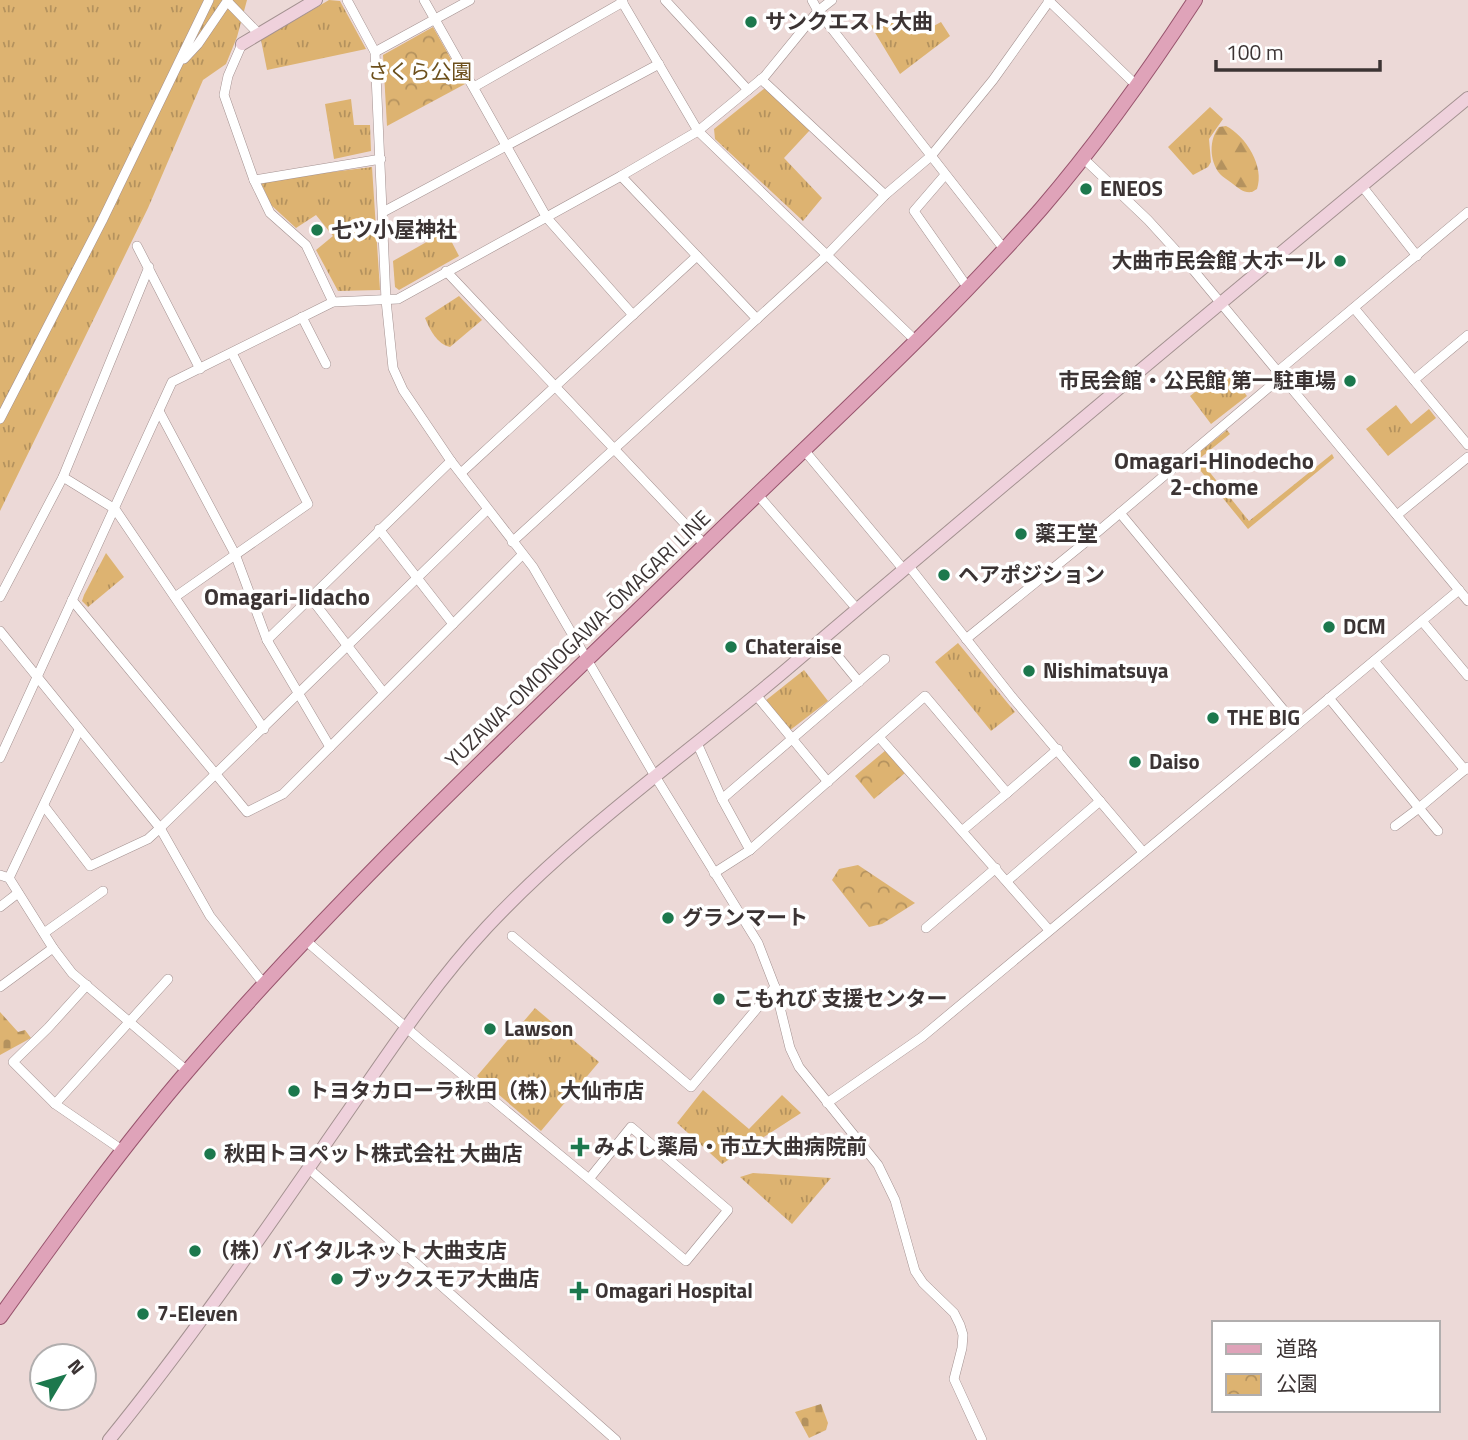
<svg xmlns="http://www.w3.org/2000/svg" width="1468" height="1440" viewBox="0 0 1468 1440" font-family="'Titillium Web','Noto Sans JP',sans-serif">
<defs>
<pattern id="grass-tufts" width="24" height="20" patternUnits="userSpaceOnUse" patternTransform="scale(1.75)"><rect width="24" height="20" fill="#ddb371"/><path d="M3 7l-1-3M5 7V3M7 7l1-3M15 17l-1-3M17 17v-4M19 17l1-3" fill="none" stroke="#b4925e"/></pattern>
<pattern id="forest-firs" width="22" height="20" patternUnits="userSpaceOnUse" patternTransform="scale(1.75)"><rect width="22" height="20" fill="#ddb371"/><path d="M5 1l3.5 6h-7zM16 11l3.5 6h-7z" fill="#b4925e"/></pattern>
<pattern id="cemetery-stones" width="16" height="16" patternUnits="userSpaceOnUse" patternTransform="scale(1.75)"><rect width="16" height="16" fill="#ddb371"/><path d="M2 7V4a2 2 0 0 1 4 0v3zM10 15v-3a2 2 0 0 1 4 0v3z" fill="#b4925e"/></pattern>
<pattern id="park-crowns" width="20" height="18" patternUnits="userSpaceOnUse" patternTransform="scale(1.75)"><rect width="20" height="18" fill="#ddb371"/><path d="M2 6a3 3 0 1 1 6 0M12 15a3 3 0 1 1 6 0" fill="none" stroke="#b4925e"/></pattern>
</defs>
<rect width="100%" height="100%" fill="#ecd9d7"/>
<g fill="url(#grass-tufts)">
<polygon points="0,0 247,0 237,37 226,64 203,80 148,208 0,511"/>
<polygon points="329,0 340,1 366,49 267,70 261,40"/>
<polygon points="903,10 919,34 941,22 950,36 900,74 871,26"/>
<polygon points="765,88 810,130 784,158 822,198 803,221 715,139 714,129"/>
<polygon points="351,99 354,125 370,125 371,151 334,159 325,104"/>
<polygon points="1210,107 1223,119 1209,139 1211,162 1208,167 1193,175 1168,147"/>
<polygon points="372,167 380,290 338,291 316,250 333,236 316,215 296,228 271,205 260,181"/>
<polygon points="446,231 459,256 399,290 395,287 393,261"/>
<path d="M459,296L482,320L450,347C437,344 430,330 425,318Z"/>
<polygon points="1225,368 1247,396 1211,424 1190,396"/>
<polygon points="1396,405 1411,424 1429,409 1436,418 1388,456 1366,429"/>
<polygon points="1227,430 1230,434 1199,459 1249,521 1332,454 1334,458 1248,529 1191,459"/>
<polygon points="106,553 124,577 88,607 82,601 84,595"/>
<polygon points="958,643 1015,712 991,731 935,662"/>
<polygon points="804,670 828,701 789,731 765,701"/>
<polygon points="535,1008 599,1062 541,1131 477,1076"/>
<polygon points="703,1090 749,1129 782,1095 801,1113 722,1164 677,1123"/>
<polygon points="753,1173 831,1178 792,1224 740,1177"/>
</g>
<path fill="url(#forest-firs)" d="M1226,126C1246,136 1265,167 1257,189L1252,192C1243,193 1240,189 1233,184C1229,181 1223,177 1220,174C1209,161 1209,139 1219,127Z"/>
<g fill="url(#cemetery-stones)">
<polygon points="0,1012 18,1032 25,1030 31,1038 0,1055"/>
<polygon points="821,1404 828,1423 826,1430 809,1438 795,1412"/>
</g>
<g fill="url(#park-crowns)">
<polygon points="433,27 465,84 387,126 383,55"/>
<polygon points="886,750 905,773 874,799 855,776"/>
<polygon points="858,865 915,903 882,924 869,927 832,880 839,869"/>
</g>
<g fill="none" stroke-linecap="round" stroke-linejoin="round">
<defs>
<g id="street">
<polyline points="347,0 375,52 386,300 393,368 403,390 451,461 533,567 655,776 758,943 775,987 790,1048 799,1067 878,1165 895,1200 915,1271 923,1283 954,1313 960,1325 963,1335 962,1348 954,1379 982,1440"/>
<polyline points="424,0 547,218 633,315"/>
<polyline points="621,0 698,131 916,341"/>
<polyline points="665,0 748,90"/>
<polyline points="812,0 818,11 1004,249"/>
<polyline points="1048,0 1136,85"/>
<polyline points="228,2 259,34"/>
<polyline points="242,44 228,76 224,95 254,180 270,213 306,245 333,302"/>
<polyline points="375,52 470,0"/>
<polyline points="184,59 198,44 228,0"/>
<polyline points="761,79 885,195"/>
<polyline points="474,87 623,2"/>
<polyline points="1083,158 1148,220 1190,266 1468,601"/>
<polyline points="945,175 914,211 968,288"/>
<polyline points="621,176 757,319"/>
<polyline points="254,180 381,159"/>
<polyline points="1362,186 1417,256"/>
<polyline points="383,212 659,64"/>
<polyline points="137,246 200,369"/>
<polyline points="446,271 705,545"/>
<polyline points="1354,308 1468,445"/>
<polyline points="302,317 326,364"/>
<polyline points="1277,372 1468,212"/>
<polyline points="1414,380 1468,335"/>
<polyline points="159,411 235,554 267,640 330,747"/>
<polyline points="0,419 102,221 209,0"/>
<polyline points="804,450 904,570"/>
<polyline points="461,473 697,256"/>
<polyline points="63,477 115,509 264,729"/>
<polyline points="758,495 857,609"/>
<polyline points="1120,513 1296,725"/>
<polyline points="1397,515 1468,457"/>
<polyline points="379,529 453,624"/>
<polyline points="512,542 827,255 885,195 931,156 993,80 1050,0"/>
<polyline points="908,565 1012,697 1143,852"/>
<polyline points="0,597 63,477 149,267"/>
<polyline points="175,597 308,504 232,353"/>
<polyline points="310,597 383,692"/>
<polyline points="72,600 247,812 283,794 522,555"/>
<polyline points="1422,621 1468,676"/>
<polyline points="0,631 160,828 210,916 264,984"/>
<polyline points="823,638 859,682"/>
<polyline points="966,639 1088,540 1281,377"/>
<polyline points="267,640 451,461"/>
<polyline points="1374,661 1465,770"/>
<polyline points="756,695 828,782"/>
<polyline points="1329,698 1419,808 1468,767"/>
<polyline points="879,737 1049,930"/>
<polyline points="697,743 722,799 750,850"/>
<polyline points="0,758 172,382 333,302 398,299 621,176 698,131 765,76 818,11 832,0"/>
<polyline points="722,799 885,659"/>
<polyline points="44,806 90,866 148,839 160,828 487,510"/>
<polyline points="1395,826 1419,808 1438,831"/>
<polyline points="963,830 1007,793"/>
<polyline points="714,873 750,850 925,696 1007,793 1058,749"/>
<polyline points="0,875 9,878 53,948 72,973 187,1071"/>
<polyline points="9,878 79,730"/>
<polyline points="1007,881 1100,801"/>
<polyline points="0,907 18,893"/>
<polyline points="926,928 996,868"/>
<polyline points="44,933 103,891"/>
<polyline points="512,936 691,1087 775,987"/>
<polyline points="305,940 424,1043 589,1179 631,1127 728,1210 686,1261 589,1179"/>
<polyline points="87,985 48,1028 13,1062 55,1104 122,1150"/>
<polyline points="0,987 53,948"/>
<polyline points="827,1103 922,1037 1459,590"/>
<polyline points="55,1104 168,979"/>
<polyline points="308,1168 616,1440"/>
</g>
<g id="secondary">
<polyline points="242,44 316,0"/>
<path d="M109,1440C192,1338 267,1228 342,1120C388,1054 432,986 487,927C577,831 687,754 787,669C1012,477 1239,287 1468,98"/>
</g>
<path id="primary" d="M0,1317C61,1232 122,1147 190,1068C348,884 526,720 699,551C814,438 935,330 1041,209C1097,144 1148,72 1195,0"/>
</defs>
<use href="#street" stroke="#a39190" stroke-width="10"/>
<use href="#secondary" stroke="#a39190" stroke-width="14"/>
<use href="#primary" stroke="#98546d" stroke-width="16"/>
<use href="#street" stroke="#fff" stroke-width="9"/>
<use href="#secondary" stroke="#efd1dc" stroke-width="12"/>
<use href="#primary" stroke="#dfa3b9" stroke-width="14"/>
</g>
<g fill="#1c784d" stroke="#fff" stroke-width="2.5">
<circle cx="751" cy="22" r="7"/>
<circle cx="1086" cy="189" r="7"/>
<circle cx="317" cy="230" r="7"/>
<circle cx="1340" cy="261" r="7"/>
<circle cx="1350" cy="381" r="7"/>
<circle cx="1021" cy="534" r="7"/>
<circle cx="944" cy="575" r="7"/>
<circle cx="1329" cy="627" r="7"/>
<circle cx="731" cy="647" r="7"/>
<circle cx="1029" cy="671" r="7"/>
<circle cx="1213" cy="718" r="7"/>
<circle cx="1135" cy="762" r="7"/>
<circle cx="668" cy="918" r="7"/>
<circle cx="719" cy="999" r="7"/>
<circle cx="490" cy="1029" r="7"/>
<circle cx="294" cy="1091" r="7"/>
<path d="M576.5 1136.5h7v7h7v7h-7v7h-7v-7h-7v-7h7z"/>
<circle cx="210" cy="1154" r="7"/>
<circle cx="195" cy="1251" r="7"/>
<circle cx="337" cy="1279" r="7"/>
<path d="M575.5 1280.5h7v7h7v7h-7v7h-7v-7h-7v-7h7z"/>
<circle cx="143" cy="1314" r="7"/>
</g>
<g text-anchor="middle" stroke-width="7" stroke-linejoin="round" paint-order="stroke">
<g font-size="21" font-weight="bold" fill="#3c3434" stroke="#fff" text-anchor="start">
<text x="765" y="29">サンクエスト大曲</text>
<text x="1100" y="196">ENEOS</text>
<text x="331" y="237">七ツ小屋神社</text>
<text x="1326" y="268" text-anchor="end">大曲市民会館 大ホール</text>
<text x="1336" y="388" text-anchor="end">市民会館・公民館 第一駐車場</text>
<text x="1035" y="541">薬王堂</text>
<text x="958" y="582">ヘアポジション</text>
<text x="1343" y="634">DCM</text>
<text x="745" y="654">Chateraise</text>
<text x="1043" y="678">Nishimatsuya</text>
<text x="1227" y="725">THE BIG</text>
<text x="1149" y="769">Daiso</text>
<text x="682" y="925">グランマート</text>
<text x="733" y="1006">こもれび 支援センター</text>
<text x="504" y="1036">Lawson</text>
<text x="308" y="1098">トヨタカローラ秋田（株）大仙市店</text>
<text x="594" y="1154">みよし薬局・市立大曲病院前</text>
<text x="224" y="1161">秋田トヨペット株式会社 大曲店</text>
<text x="209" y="1258">（株）バイタルネット 大曲支店</text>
<text x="351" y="1286">ブックスモア大曲店</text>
<text x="595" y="1298">Omagari Hospital</text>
<text x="157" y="1321">7-Eleven</text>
</g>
<g font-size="21" fill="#6d501c" stroke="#fff">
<text x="420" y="79">さくら公園</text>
</g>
<g font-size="21" fill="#3c3434" stroke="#fff">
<text transform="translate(578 639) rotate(-44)" y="7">YUZAWA-OMONOGAWA-ŌMAGARI LINE</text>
</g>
<g font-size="23" font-weight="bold" fill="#3c3434" stroke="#fff">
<text x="1214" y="469">Omagari-Hinodecho<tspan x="1214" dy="26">2-chome</tspan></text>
<text x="287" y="605">Omagari-Iidacho</text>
</g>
</g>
<rect x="1212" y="1321" width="228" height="91" fill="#ffffff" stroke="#b1aeae" stroke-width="2"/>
<rect x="1226" y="1344" width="35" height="10" fill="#dfa3b9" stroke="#b1aeae" stroke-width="2"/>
<text x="1276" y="1356" font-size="21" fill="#3c3434">道路</text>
<rect x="1226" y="1374" width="35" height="21" fill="url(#park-crowns)" stroke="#b1aeae" stroke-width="2"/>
<text x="1276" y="1391" font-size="21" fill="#3c3434">公園</text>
<g transform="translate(63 1377) rotate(52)"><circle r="33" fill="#ffffff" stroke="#b1aeae" stroke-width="2"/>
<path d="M0-5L12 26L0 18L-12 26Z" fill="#1c784d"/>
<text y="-10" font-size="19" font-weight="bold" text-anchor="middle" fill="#3c3434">N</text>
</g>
<path d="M1216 60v10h164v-10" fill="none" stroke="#3c3434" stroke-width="3.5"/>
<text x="1226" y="60" font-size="21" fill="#3c3434" stroke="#ffffff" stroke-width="5" paint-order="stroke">100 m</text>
</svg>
